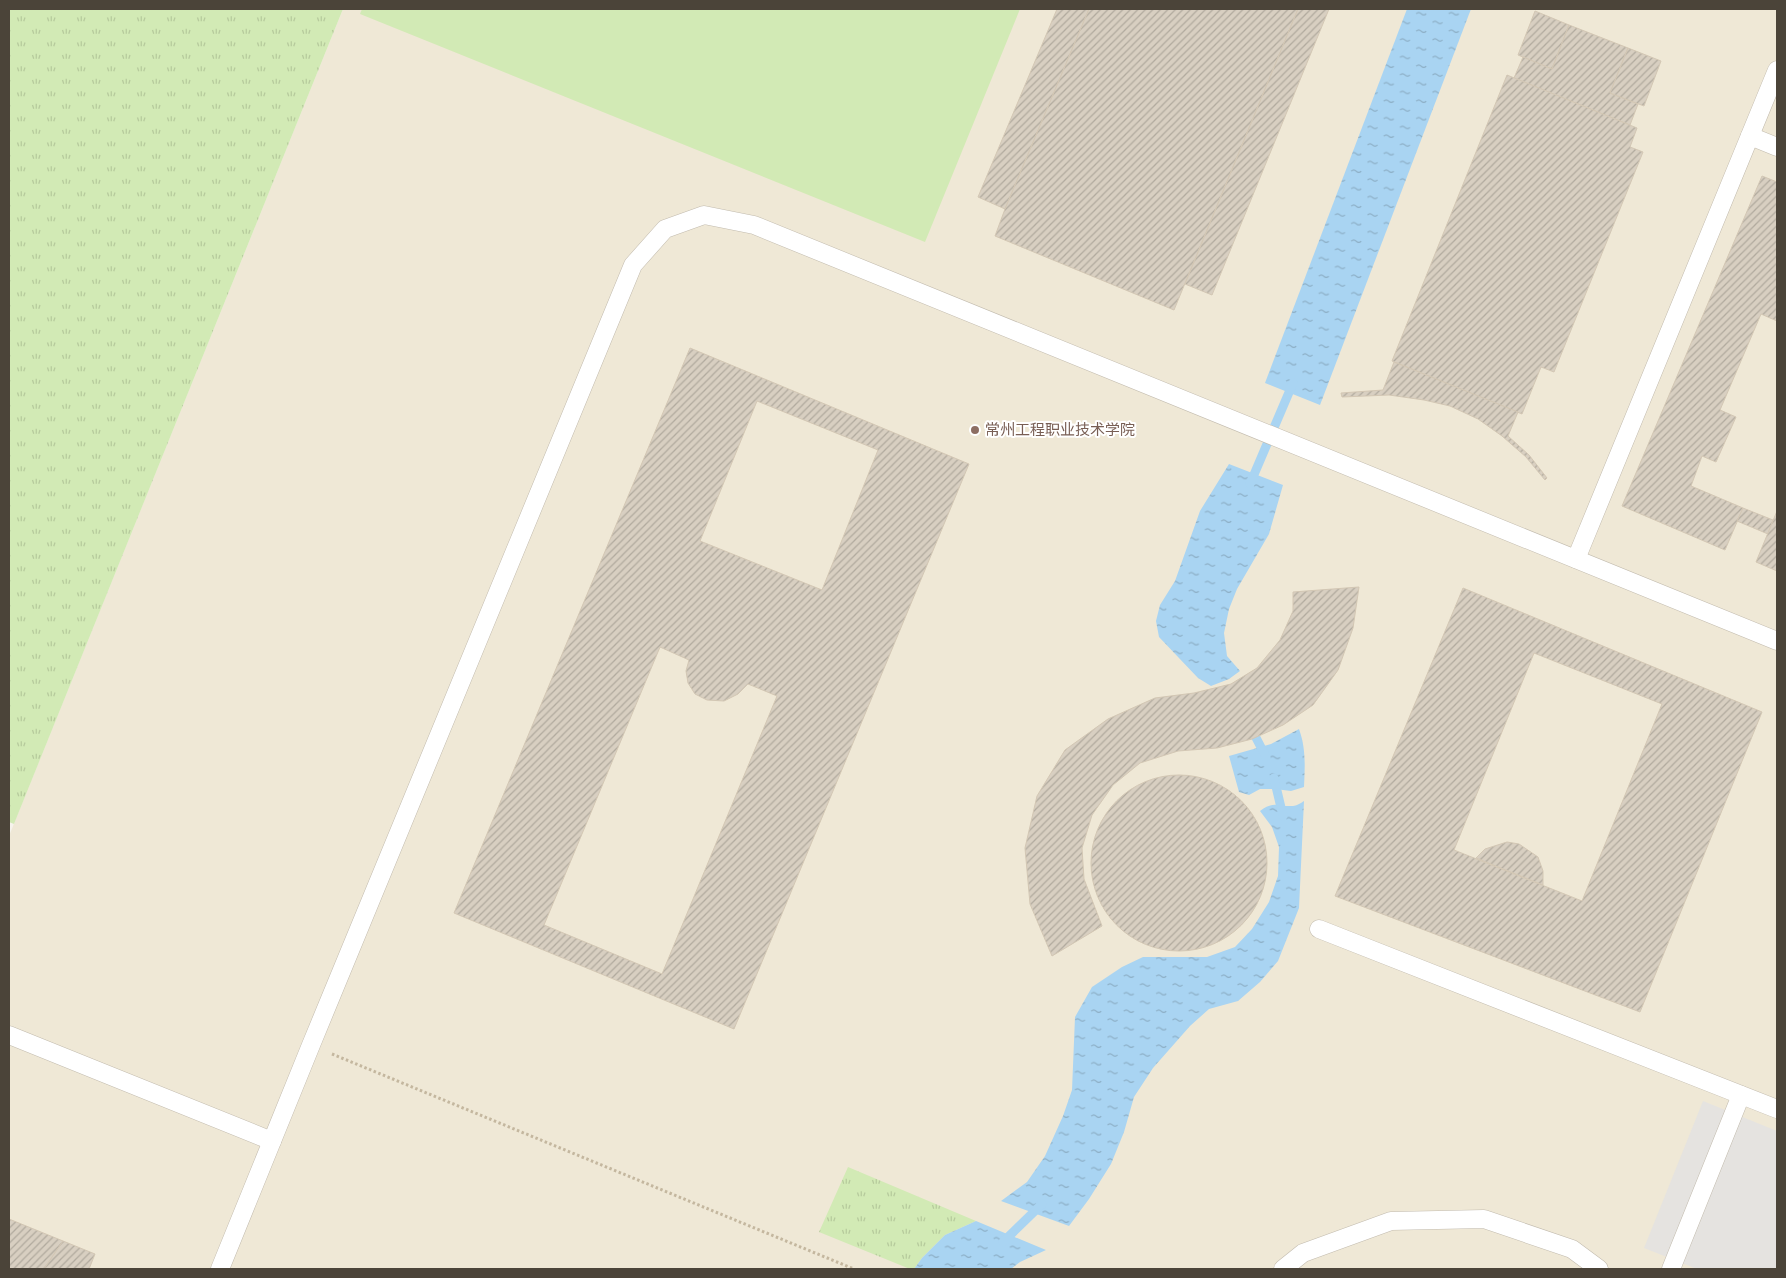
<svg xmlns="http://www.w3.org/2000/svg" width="1786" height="1278" viewBox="0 0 1786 1278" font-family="'Golos Text','Noto Sans SC',sans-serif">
<defs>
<pattern id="grass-tufts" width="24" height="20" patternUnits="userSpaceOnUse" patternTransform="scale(1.25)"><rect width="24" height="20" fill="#d2eab5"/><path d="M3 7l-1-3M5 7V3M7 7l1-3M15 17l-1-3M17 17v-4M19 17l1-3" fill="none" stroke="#b6ca9c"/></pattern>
<pattern id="water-ripples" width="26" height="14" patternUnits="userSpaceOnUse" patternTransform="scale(1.25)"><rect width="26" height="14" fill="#a9d4f2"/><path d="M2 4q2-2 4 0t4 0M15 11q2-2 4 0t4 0" fill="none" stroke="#8caec5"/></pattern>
<pattern id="building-hatch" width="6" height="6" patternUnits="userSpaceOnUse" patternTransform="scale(1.25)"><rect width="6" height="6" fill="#d8cfc1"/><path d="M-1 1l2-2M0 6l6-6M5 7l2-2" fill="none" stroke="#b1aa9e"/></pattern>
</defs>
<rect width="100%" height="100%" fill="#f6f3ec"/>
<polygon fill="#efe8d6" points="343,9 1777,9 1777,1269 9,1269 9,836"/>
<g fill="url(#grass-tufts)">
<polygon points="9,9 343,9 14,824 9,822"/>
<polygon points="848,1167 976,1221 945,1235 922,1258 914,1269 910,1269 819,1232"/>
</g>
<polygon fill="#d2eab5" points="362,9 1020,9 925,242 360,14"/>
<polygon fill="#e5e3e0" points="1703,1101 1777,1131 1777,1269 1697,1269 1644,1248"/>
<g fill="url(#water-ripples)">
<polygon points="1407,9 1471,9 1320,405 1265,383"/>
<polygon points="1229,464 1283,485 1269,534 1237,589 1229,609 1224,633 1227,656 1240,671 1229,679 1211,686 1198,678 1159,637 1156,621 1160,605 1175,581 1200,511"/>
<path d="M1299,729C1306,748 1305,766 1304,787L1291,791L1275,789H1260L1249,795L1239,792L1229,756L1271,744Z"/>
<path d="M1304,801L1299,908L1278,961L1260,982L1238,1001L1209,1009L1190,1026L1153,1068L1134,1097L1124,1132L1111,1164L1089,1199L1069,1226L1001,1201L1027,1182L1045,1156L1063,1116L1072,1090L1075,1017L1092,987L1122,967L1143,957H1207L1235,947L1252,929L1269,902L1278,876L1279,847L1272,827L1260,811C1274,800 1278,807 1293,806C1296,806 1301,803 1304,801Z"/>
<polygon points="976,1221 1046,1250 1020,1262 1011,1269 914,1269 922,1258 945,1235"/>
</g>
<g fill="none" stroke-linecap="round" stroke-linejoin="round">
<g stroke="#a9d4f2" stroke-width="9">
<polyline points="1250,484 1293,383"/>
<polyline points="1251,728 1266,757"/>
<polyline points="1274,778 1283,816"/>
<polyline points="1003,1242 1042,1204"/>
</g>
</g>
<g fill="url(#building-hatch)" stroke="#d3c7b4" fill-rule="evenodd">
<polygon points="1057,9 1089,9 1005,209 978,197"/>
<polygon points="1089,9 1298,9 1174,310 995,236 1005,209"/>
<polygon points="1298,9 1329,9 1212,295 1185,284"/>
<polygon points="1535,11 1569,25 1552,69 1518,55"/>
<polygon points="1569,25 1628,48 1610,93 1638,104 1630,125 1514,78 1523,57 1552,69"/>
<polygon points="1628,48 1661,61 1644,106 1610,93"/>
<polygon points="1507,75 1637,128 1630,147 1643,152 1554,372 1541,367 1522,414 1392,361"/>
<polygon points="1762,176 1777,182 1777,321 1761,314 1720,410 1736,417 1716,462 1702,456 1691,486 1743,508 1725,550 1622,506"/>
<path d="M690,348L969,464L734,1029L454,913ZM757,401L878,450L822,590L700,541ZM660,647L689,660L686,671L688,683L695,694L707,700L724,701L738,694L748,684L777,696L662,974L544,925Z"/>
<polygon points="1394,362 1518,412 1508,436 1529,455 1547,478 1545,480 1526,457 1502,436 1478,419 1450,406 1424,400 1389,395 1342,397 1341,393 1383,390"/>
<polygon points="1743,508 1773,520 1768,534 1737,521"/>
<polygon points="1777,511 1777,571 1756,562"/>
<polygon points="1359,587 1353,628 1338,670 1313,705 1283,725 1252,739 1217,748 1178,751 1140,763 1113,785 1092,815 1082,848 1084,879 1102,926 1052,956 1030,904 1025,848 1037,796 1065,750 1108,719 1155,698 1194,693 1231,684 1257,668 1280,640 1293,611 1293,592"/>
<path d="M1463,588L1762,712L1640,1012L1335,896ZM1534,653L1662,704L1582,901L1454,850Z"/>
<circle cx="1179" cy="863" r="88"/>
<polygon points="1507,842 1519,844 1538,857 1543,871 1543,885 1476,858 1485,849"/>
<polygon points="9,1219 63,1241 44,1269 9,1269"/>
<polygon points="63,1241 95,1254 89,1269 44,1269"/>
</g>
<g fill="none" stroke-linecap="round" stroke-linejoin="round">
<defs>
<g id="lane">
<polyline points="1750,136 1777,147"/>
<polyline points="1576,559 1777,70"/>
<polyline points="1319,929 1777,1109"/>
<polyline points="9,1035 272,1141"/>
<polyline points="220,1269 311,1045 633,265 665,229 704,215 754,225 1777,641"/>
<polyline points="1283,1269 1303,1253 1391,1221 1484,1219 1572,1249 1599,1269"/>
<polyline points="1671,1269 1741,1095"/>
</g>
</defs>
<use href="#lane" stroke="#c2bbae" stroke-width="19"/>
<polyline stroke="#c4b79f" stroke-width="3" stroke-dasharray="2.5 2.5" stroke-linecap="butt" points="332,1054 854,1269"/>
<use href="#lane" stroke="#fff" stroke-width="18"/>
</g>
<circle fill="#8d6e63" stroke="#fff" stroke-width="2" cx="975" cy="430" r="5"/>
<g text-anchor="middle" stroke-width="4" stroke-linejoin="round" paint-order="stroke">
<g font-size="15" fill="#785e54" stroke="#fff" text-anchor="start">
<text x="985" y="435">常州工程职业技术学院</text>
</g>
</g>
<rect width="1786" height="1278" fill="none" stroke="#4b4439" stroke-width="20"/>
</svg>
